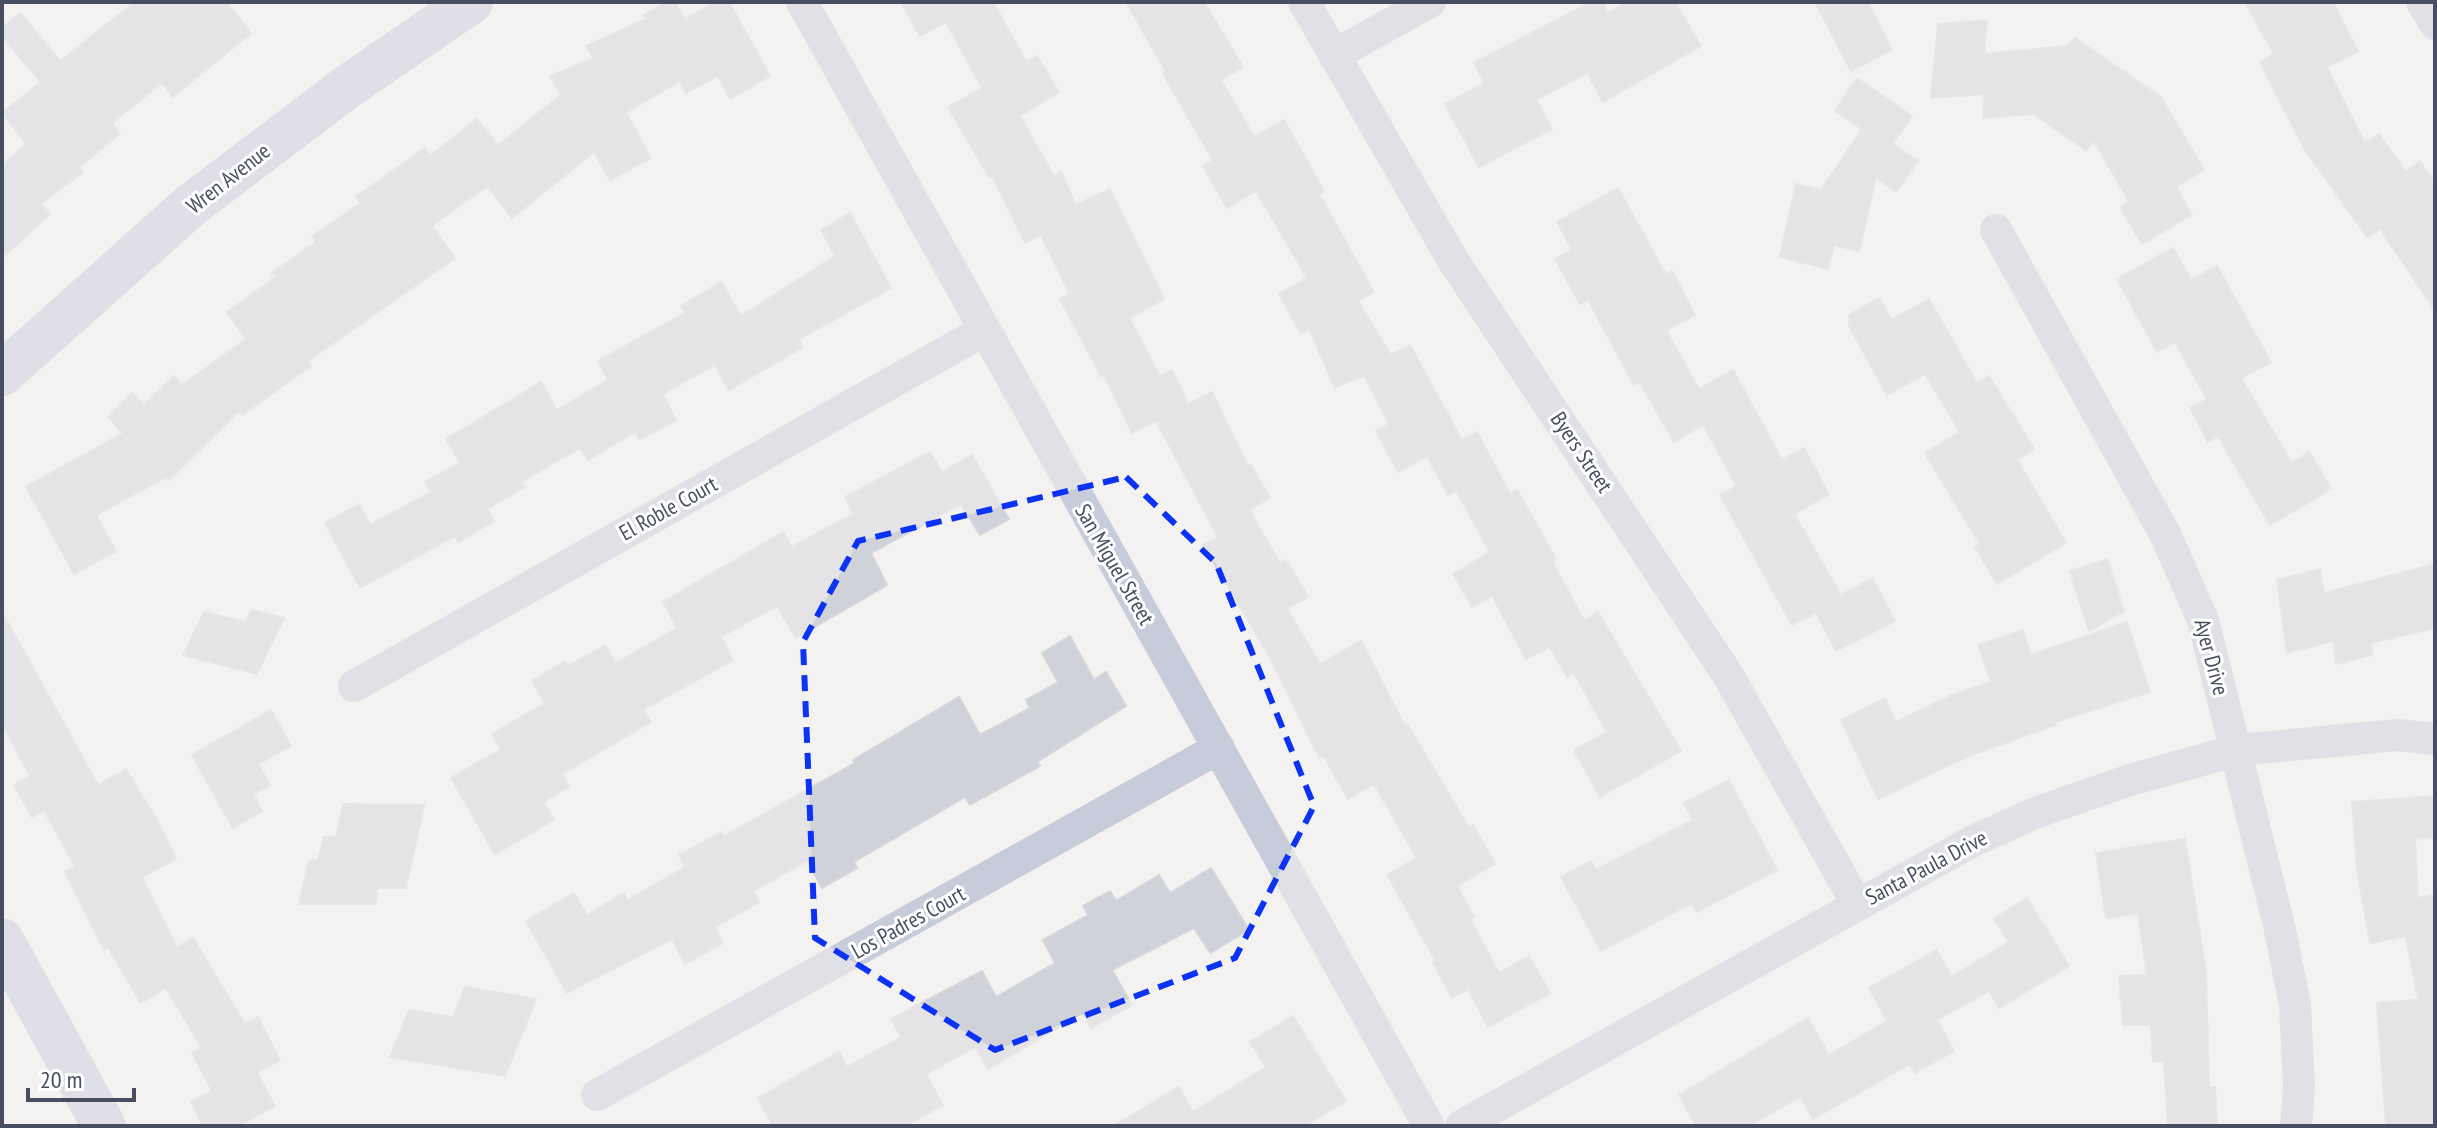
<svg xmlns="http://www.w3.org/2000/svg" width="2437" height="1128" viewBox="0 0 2437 1128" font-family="'PT Sans Narrow',sans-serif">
<rect width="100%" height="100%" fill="#f4f2f1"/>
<g fill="#d0d2d9" stroke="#d5d5dd" stroke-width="2">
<polygon points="135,2 226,2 251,33 173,97 162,83 112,123 120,134 79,167 83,172 41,204 50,214 2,258 2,166 26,144 2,113 41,82 2,36 2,28 20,13 60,61"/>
<polygon points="666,2 675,2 685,19 716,2 729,2 770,76 730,99 718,76 686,93 680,81 626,113 651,158 610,180 594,152 512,218 487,186 432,226 455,258 308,361 311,366 242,415 239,411 169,480 166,477 96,515 116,551 74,574 26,487 123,433 108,417 132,393 144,405 174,376 182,385 246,339 227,312 276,277 272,273 316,242 312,236 361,203 356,197 425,148 430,156 477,119 498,145 561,95 550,76 594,58 586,46 646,19 643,15"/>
<polygon points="901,2 993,2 1026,62 1037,56 1059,92 1020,116 1054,176 1061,172 1076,205 1110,189 1164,299 1129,318 1160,376 1172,370 1188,404 1212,392 1248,466 1251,465 1270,498 1249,510 1280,563 1286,560 1308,597 1287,609 1320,664 1361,641 1405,726 1408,725 1469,828 1473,825 1495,864 1457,886 1474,917 1470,919 1499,973 1529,956 1550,993 1488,1027 1468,989 1452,998 1433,962 1436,961 1387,875 1417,858 1374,784 1348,799 1323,755 1319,758 1270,657 1203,545 1218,537 1156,421 1132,433 1104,375 1101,376 1060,299 1070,294 1041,235 1025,243 992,176 989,177 948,107 982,88 946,22 920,36"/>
<polygon points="1126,2 1204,2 1243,67 1221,80 1254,137 1284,120 1324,191 1319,194 1374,292 1358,301 1391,355 1410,345 1462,440 1477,432 1510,494 1517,490 1556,559 1552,561 1584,620 1598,612 1681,751 1600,797 1574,750 1607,732 1574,673 1567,677 1550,647 1526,659 1492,596 1472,607 1453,574 1490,552 1456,490 1448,495 1427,456 1398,472 1376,431 1389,424 1364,375 1335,388 1309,329 1301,333 1279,294 1307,278 1256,191 1227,208 1203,166 1213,160 1163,74 1166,72"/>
<polygon points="1591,2 1602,2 1608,13 1626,2 1675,2 1701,46 1603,102 1587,73 1536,100 1552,129 1479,167 1445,104 1485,83 1474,63"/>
<polygon points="1815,2 1868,2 1892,50 1851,71"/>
<polygon points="2245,2 2333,2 2358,51 2327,67 2365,143 2379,134 2406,172 2420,162 2435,183 2435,310 2380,229 2367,237 2305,150 2260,62 2274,54"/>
<polygon points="1987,20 1984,54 2067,46 2075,38 2161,97 2204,170 2176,187 2192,215 2142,244 2120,207 2129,201 2094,141 2086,150 2033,114 1983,118 1985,94 1931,98 1938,24"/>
<polygon points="1857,78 1912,116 1893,144 1918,161 1896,192 1876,177 1859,251 1834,245 1828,269 1780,257 1796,184 1821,190 1862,129 1835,111"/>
<polygon points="1618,188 1666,275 1672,271 1695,315 1666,330 1699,389 1733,370 1782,460 1804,448 1829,494 1794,514 1841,595 1873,578 1895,621 1836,651 1816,613 1792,625 1720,495 1737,486 1703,425 1674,442 1640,382 1634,385 1588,300 1580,304 1555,259 1572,250 1557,222"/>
<polygon points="850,213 891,288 798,340 803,347 729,390 715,365 663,394 676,420 639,440 635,432 588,460 580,448 521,482 525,487 487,509 494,521 458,542 455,536 360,588 325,523 359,504 370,525 431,492 425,482 460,463 446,439 541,382 557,410 608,380 598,361 685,313 681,306 721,282 741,316 835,256 821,230"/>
<polygon points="2173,248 2191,280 2217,266 2271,362 2241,378 2292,463 2309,452 2331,489 2270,525 2218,436 2208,442 2190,408 2207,399 2175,342 2157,352 2117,279"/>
<polygon points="1879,298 1891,320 1929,299 1977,383 1989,376 2034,449 2017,460 2066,543 1997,584 1975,547 1980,544 1925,453 1960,432 1925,374 1887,395 1849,326 1849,315"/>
<polygon points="930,452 942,472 972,455 1009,519 980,535 961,504 871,553 887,585 796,638 777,606 721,637 733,660 643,710 651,722 562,774 569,787 543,802 554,820 495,854 451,778 501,749 492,734 545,703 532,681 565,661 568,666 605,645 616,663 677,628 663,602 783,532 792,547 853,514 845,497"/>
<polygon points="2107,559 2124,611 2089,631 2070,571"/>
<polygon points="2435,564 2435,628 2371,643 2372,655 2336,664 2333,641 2287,653 2277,580 2320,569 2324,593"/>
<polygon points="251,610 284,618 257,674 183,655 204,612 245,622"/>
<polygon points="2,612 98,785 126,769 158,822 176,859 142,877 177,947 193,938 245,1024 258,1017 280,1060 257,1072 275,1106 238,1126 203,1126 191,1102 212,1091 192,1053 202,1048 166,988 141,1003 108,947 104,949 65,872 75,866 44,810 32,817 14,785 30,776 2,723"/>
<polygon points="2127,622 2150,692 2055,722 2056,725 1971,755 1878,799 1841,720 1885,698 1896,722 1950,696 1991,682 1978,645 2023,630 2031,655"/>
<polygon points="1070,636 1094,680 1106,672 1126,706 1037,762 1040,766 970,805 965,797 854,862 857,868 822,888 807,861 753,891 759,902 715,927 723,943 685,964 672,939 567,993 526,921 574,893 587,915 624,893 628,900 685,867 679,855 722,832 724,836 855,763 853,760 959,697 980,735 1030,708 1026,700 1058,682 1042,653"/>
<polygon points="271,710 291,746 258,764 270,785 253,794 262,811 233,828 192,755"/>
<polygon points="1729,780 1777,870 1697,912 1692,903 1601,951 1561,877 1591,861 1596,870 1693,820 1684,803"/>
<polygon points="2435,796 2435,837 2415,839 2418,898 2435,895 2435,1126 2386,1126 2377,1003 2418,1000 2406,936 2370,943 2357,870 2352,802"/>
<polygon points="343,804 424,805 406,888 378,888 375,904 299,904 309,860 318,860 324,837 336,837"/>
<polygon points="2185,839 2206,972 2209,1088 2215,1087 2217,1126 2168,1126 2164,1061 2153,1061 2151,1025 2123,1025 2119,976 2147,975 2138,913 2106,918 2096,853"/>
<polygon points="1211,868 1249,930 1210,953 1194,928 1112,970 1132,1005 1091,1028 1083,1013 988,1069 975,1047 926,1074 943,1105 905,1126 773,1126 758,1098 839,1052 847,1067 901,1037 891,1019 982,971 996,997 1055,963 1043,940 1088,915 1083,906 1110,891 1116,901 1159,875 1170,893"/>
<polygon points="2027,898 2069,966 1999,1008 1989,991 1937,1020 1954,1051 1915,1073 1910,1064 1813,1119 1800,1097 1748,1126 1696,1126 1679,1095 1808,1018 1829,1055 1887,1021 1869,988 1937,950 1951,977 2009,942 1994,919"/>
<polygon points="465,987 536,999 505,1076 390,1057 409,1010 453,1017"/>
<polygon points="1293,1016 1346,1101 1304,1126 1114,1126 1179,1087 1193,1112 1266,1067 1250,1042"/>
</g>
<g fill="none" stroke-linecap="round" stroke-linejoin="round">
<g stroke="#c7ccda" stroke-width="32">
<polyline points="802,2 1429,1126"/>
<polyline points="1304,2 1454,262 1728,675 1857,904"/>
<polyline points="2422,2 2435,24"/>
<polyline points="1334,55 1430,2"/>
<polyline points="1996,230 2166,536 2203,620 2280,930 2295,1005 2299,1087 2296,1126"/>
<polyline points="354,686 983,331"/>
<polyline points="597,1095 1219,748"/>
<polyline points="1461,1126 1973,841 2035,813 2127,781 2237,750 2398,735 2435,739"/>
</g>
<g stroke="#c3c8db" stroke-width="44">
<polyline points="2,374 190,206 347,87 471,2"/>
<polyline points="2,940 104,1126"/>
</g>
</g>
<path d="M0 0H2437V1128H0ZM1126,477L1216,563L1314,806L1235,958L995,1050L815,938L803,642L858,541Z" fill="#f4f2f1" fill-opacity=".55" fill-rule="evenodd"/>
<path fill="none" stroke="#0c33f3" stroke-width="6" stroke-dasharray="16 10" stroke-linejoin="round" d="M1126,477L1216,563L1314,806L1235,958L995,1050L815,938L803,642L858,541Z"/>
<g text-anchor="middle" stroke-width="6" stroke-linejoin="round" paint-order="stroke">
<g font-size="22" fill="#484e61" stroke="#fff">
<text transform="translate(228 178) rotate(-38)" y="8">Wren Avenue</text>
<text transform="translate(1582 452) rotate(56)" y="8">Byers Street</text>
<text transform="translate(668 508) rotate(-29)" y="8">El Roble Court</text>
<text transform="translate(1115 564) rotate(60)" y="8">San Miguel Street</text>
<text transform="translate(2212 657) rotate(75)" y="8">Ayer Drive</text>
<text transform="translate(1926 867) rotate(-28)" y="8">Santa Paula Drive</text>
<text transform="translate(908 922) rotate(-29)" y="8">Los Padres Court</text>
</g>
</g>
<rect width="2437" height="1128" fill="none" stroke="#484e61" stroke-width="8"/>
<path d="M28 1088v12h106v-12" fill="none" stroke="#484e61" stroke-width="4"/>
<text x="40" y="1088" font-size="24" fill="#484e61" stroke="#ffffff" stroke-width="6" paint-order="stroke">20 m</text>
</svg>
